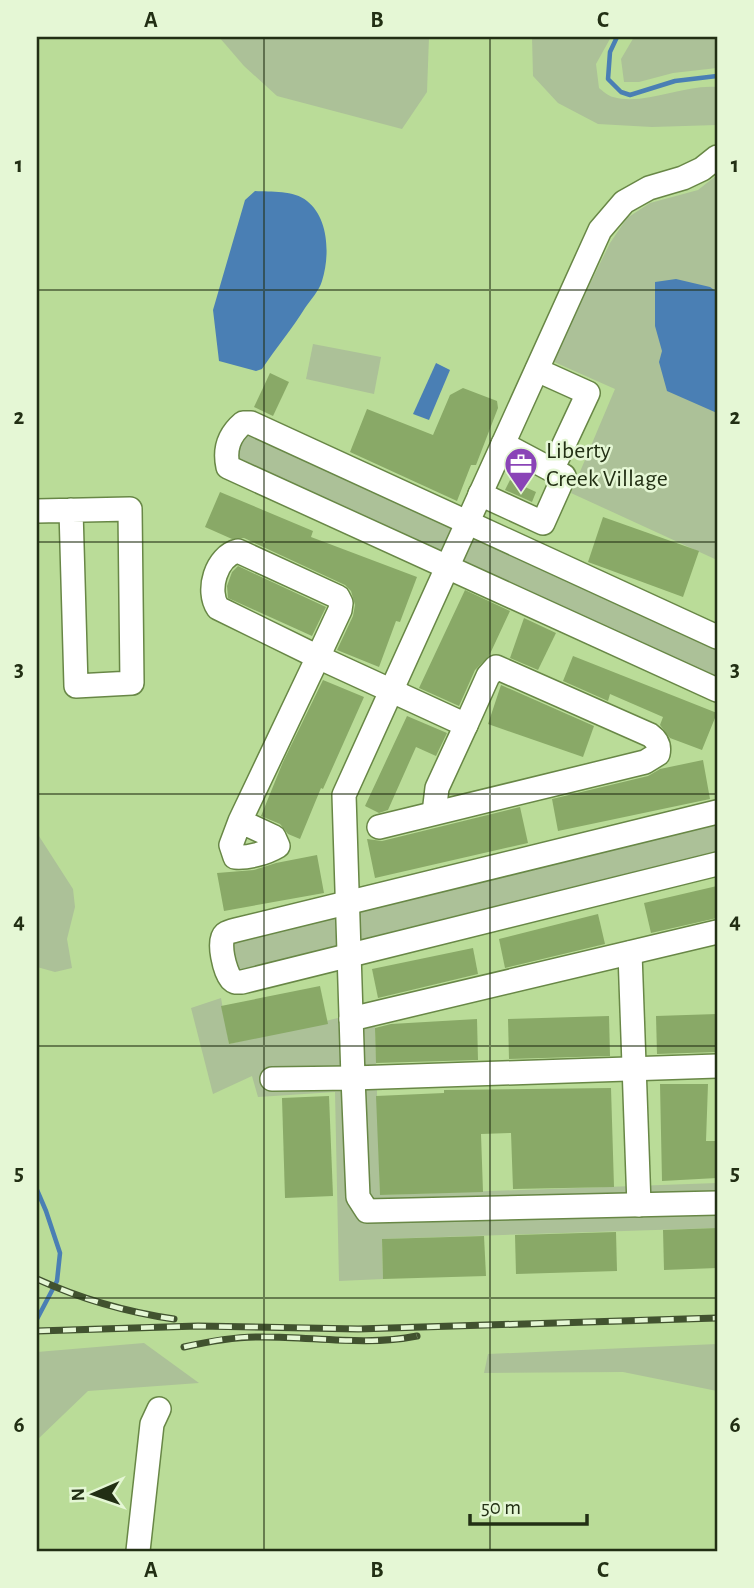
<svg xmlns="http://www.w3.org/2000/svg" width="754" height="1588" viewBox="0 0 754 1588" font-family="'Alegreya Sans',sans-serif">
<rect width="100%" height="100%" fill="#badc98"/>
<g fill="#acc198">
<polygon points="219,37 429,37 427,92 402,129 277,96 244,66"/>
<path d="M532,37H611L596,64L599,88C603,91 608,96 613,97C644,106 684,84 717,87V125L652,127L598,124L558,103L533,76Z"/>
<polygon points="634,37 717,37 717,68 673,73 639,82 624,82 621,59"/>
<polygon points="717,175 717,560 571,493 615,389 552,361 610,243 627,218 650,203 698,190"/>
<polygon points="313,344 381,357 374,394 306,379"/>
<polygon points="245,426 717,624 717,684 231,464"/>
<polygon points="717,816 717,859 237,972 227,939"/>
<polygon points="37,833 73,889 75,907 67,939 72,968 55,972 37,967"/>
<polygon points="221,998 229,1044 380,1008 375,1024 380,1195 717,1183 717,1228 382,1239 383,1279 339,1281 335,1092 258,1097 252,1076 213,1094 191,1008"/>
<polygon points="144,1343 199,1383 88,1391 37,1440 37,1352"/>
<polygon points="717,1344 717,1391 623,1372 484,1373 488,1354"/>
</g>
<g fill="#4a7fb4">
<path d="M255,191C271,192 294,190 307,201C329,218 330,256 322,281C319,291 311,299 305,308C292,329 276,348 262,369L256,371L219,361L213,310L245,200Z"/>
<polygon points="676,279 710,287 717,292 717,413 667,391 659,362 662,351 655,326 655,282"/>
<polygon points="436,363 450,370 429,420 413,414"/>
</g>
<g fill="none" stroke-linecap="round" stroke-linejoin="round">
<g stroke="#4a7fb4" stroke-width="4.5">
<polyline points="617,37 610,52 608,79 621,92 630,95 675,81 717,76"/>
<polyline points="37,1190 46,1211 60,1253 57,1281 37,1319"/>
</g>
</g>
<g fill="#89a967">
<polygon points="270,373 289,382 273,416 254,407"/>
<polygon points="463,388 497,401 498,408 476,465 471,465 457,501 350,452 367,409 433,435 450,395"/>
<polygon points="510,480 536,492 532,502 505,490"/>
<polygon points="220,492 313,531 311,537 417,577 400,622 396,621 379,667 337,650 353,616 355,605 351,591 345,585 244,538 232,539 205,527"/>
<polygon points="603,517 699,551 683,597 588,562"/>
<polygon points="238,566 326,607 312,636 228,598 227,586 232,572"/>
<polygon points="465,590 510,611 489,656 475,670 459,706 419,688"/>
<polygon points="524,618 556,633 538,670 510,658"/>
<polygon points="573,656 717,713 702,750 670,738 660,725 663,717 610,694 608,701 563,681"/>
<polygon points="323,680 364,697 323,789 321,788 300,839 288,834 280,824 261,816 283,762"/>
<polygon points="501,685 594,726 583,757 488,724"/>
<polygon points="407,716 447,733 436,756 416,747 388,810 379,813 365,806"/>
<polygon points="703,760 710,799 558,831 552,799 648,776 660,769"/>
<polygon points="520,807 528,843 375,878 367,839 382,841"/>
<polygon points="317,855 324,893 224,911 217,873 254,870 276,863"/>
<polygon points="717,886 717,918 651,933 644,903"/>
<polygon points="598,914 605,944 505,968 499,939"/>
<polygon points="473,948 478,974 378,998 372,969"/>
<polygon points="320,986 328,1024 229,1044 221,1006"/>
<polygon points="717,1014 717,1052 657,1054 656,1016"/>
<polygon points="609,1016 610,1056 509,1059 508,1019"/>
<polygon points="477,1019 478,1060 376,1063 375,1028 391,1024"/>
<polygon points="660,1084 708,1084 706,1141 717,1141 717,1178 662,1181"/>
<polygon points="611,1088 614,1187 513,1189 511,1133 481,1134 483,1192 380,1195 376,1096 444,1093 444,1090"/>
<polygon points="329,1096 333,1196 285,1198 282,1098"/>
<polygon points="717,1228 717,1268 664,1270 663,1230"/>
<polygon points="616,1232 617,1271 516,1274 515,1235"/>
<polygon points="484,1236 486,1276 383,1279 382,1239"/>
</g>
<g fill="none" stroke-linecap="round" stroke-linejoin="round">
<defs>
<g id="minor">
<polyline points="717,157 702,169 683,178 649,188 624,202 600,230 344,795 353,1078 717,1066"/>
<polyline points="503,444 552,470"/>
<polyline points="480,494 543,523 564,476 552,470 588,393 537,370"/>
<polyline points="37,511 130,509 132,683 76,686 71,510"/>
<path d="M238,551L338,597L341,603L340,610L318,657L218,608C206,591 216,556 238,551Z"/>
<path d="M717,637L251,423H243C229,435 224,449 228,467L717,690"/>
<path d="M717,812L236,930C232,931 228,932 225,934C217,941 225,972 231,979C235,983 236,982 242,982L717,864"/>
<polyline points="434,813 437,788 466,725"/>
<path d="M240,821L274,837L278,846C266,853 249,858 235,857L231,845L240,821L318,657L466,725L488,676L496,667L650,735C657,740 660,745 658,754L645,762L379,827"/>
<polyline points="630,953 639,1205"/>
<polyline points="351,1019 717,932"/>
<polyline points="272,1079 353,1078 358,1197 367,1211 717,1203"/>
<polyline points="138,1551 152,1424 159,1409"/>
</g>
</defs>
<use href="#minor" stroke="#688746" stroke-width="26"/>
<use href="#minor" stroke="#fff" stroke-width="23"/>
<defs>
<g id="rail">
<path d="M37,1279C81,1299 126,1312 174,1319"/>
<polyline points="37,1331 198,1326 358,1329 717,1318"/>
<path d="M184,1347C210,1341 237,1336 265,1337C315,1337 367,1346 417,1336"/>
</g>
</defs>
<use href="#rail" stroke="#41522f" stroke-width="7"/>
<use href="#rail" stroke="#e5f7d5" stroke-width="4.5" stroke-dasharray="13" stroke-linecap="butt"/>
</g>
<path fill="none" stroke="#222f14" stroke-width="2" stroke-opacity="0.55" d="M264,37V1551M490,37V1551M37,290H717M37,542H717M37,794H717M37,1046H717M37,1298H717"/>
<defs>
<symbol id="office-pin" viewBox="-11 -11 22 30"><path d="M0 17L-7.5 6A9.5 9.5 0 1 1 7.5 6Z" fill="#8a44b7" stroke="#e5f7d5"/><path d="M-6-3h4V-5.5h4V-3h4V5H-6ZM-1-4.5V-3h2v-1.5ZM-6 0V1H6V0Z" fill="#fff"/></symbol>
</defs>
<g fill-rule="evenodd">
<use href="#office-pin" x="502" y="445" width="38" height="52"/>
</g>
<g text-anchor="middle" stroke-width="5" stroke-linejoin="round" paint-order="stroke">
<g font-size="24" fill="#222f14" stroke="#e5f7d5" text-anchor="start">
<text x="546" y="458">Liberty<tspan x="546" dy="28">Creek Village</tspan></text>
</g>
</g>
<rect width="754" height="1588" fill="none" stroke="#e5f7d5" stroke-width="77"/>
<g transform="translate(94 1494) rotate(268)" stroke="#e5f7d5" stroke-width="5" paint-order="stroke">
<path d="M0-5L12 26L0 18L-12 26Z" fill="#222f14"/>
<text y="-10" font-size="19" font-weight="bold" text-anchor="middle" fill="#222f14">N</text>
</g>
<path d="M470 1514v10h117v-10" fill="none" stroke="#222f14" stroke-width="3.5"/>
<text x="481" y="1514" font-size="21" fill="#222f14" stroke="#e5f7d5" stroke-width="5" paint-order="stroke">50 m</text>
<rect x="38" y="38" width="678" height="1512" fill="none" stroke="#222f14" stroke-width="2.5"/>
<g font-size="23" text-anchor="middle" font-weight="bold" fill="#222f14">
<text x="151" y="27">A</text>
<text x="377" y="27">B</text>
<text x="603" y="27">C</text>
<text x="19" y="172">1</text>
<text x="735" y="172">1</text>
<text x="19" y="424">2</text>
<text x="735" y="424">2</text>
<text x="19" y="676">3</text>
<text x="735" y="676">3</text>
<text x="19" y="928">4</text>
<text x="735" y="928">4</text>
<text x="19" y="1180">5</text>
<text x="735" y="1180">5</text>
<text x="19" y="1432">6</text>
<text x="735" y="1432">6</text>
<text x="151" y="1577">A</text>
<text x="377" y="1577">B</text>
<text x="603" y="1577">C</text>
</g>
</svg>
